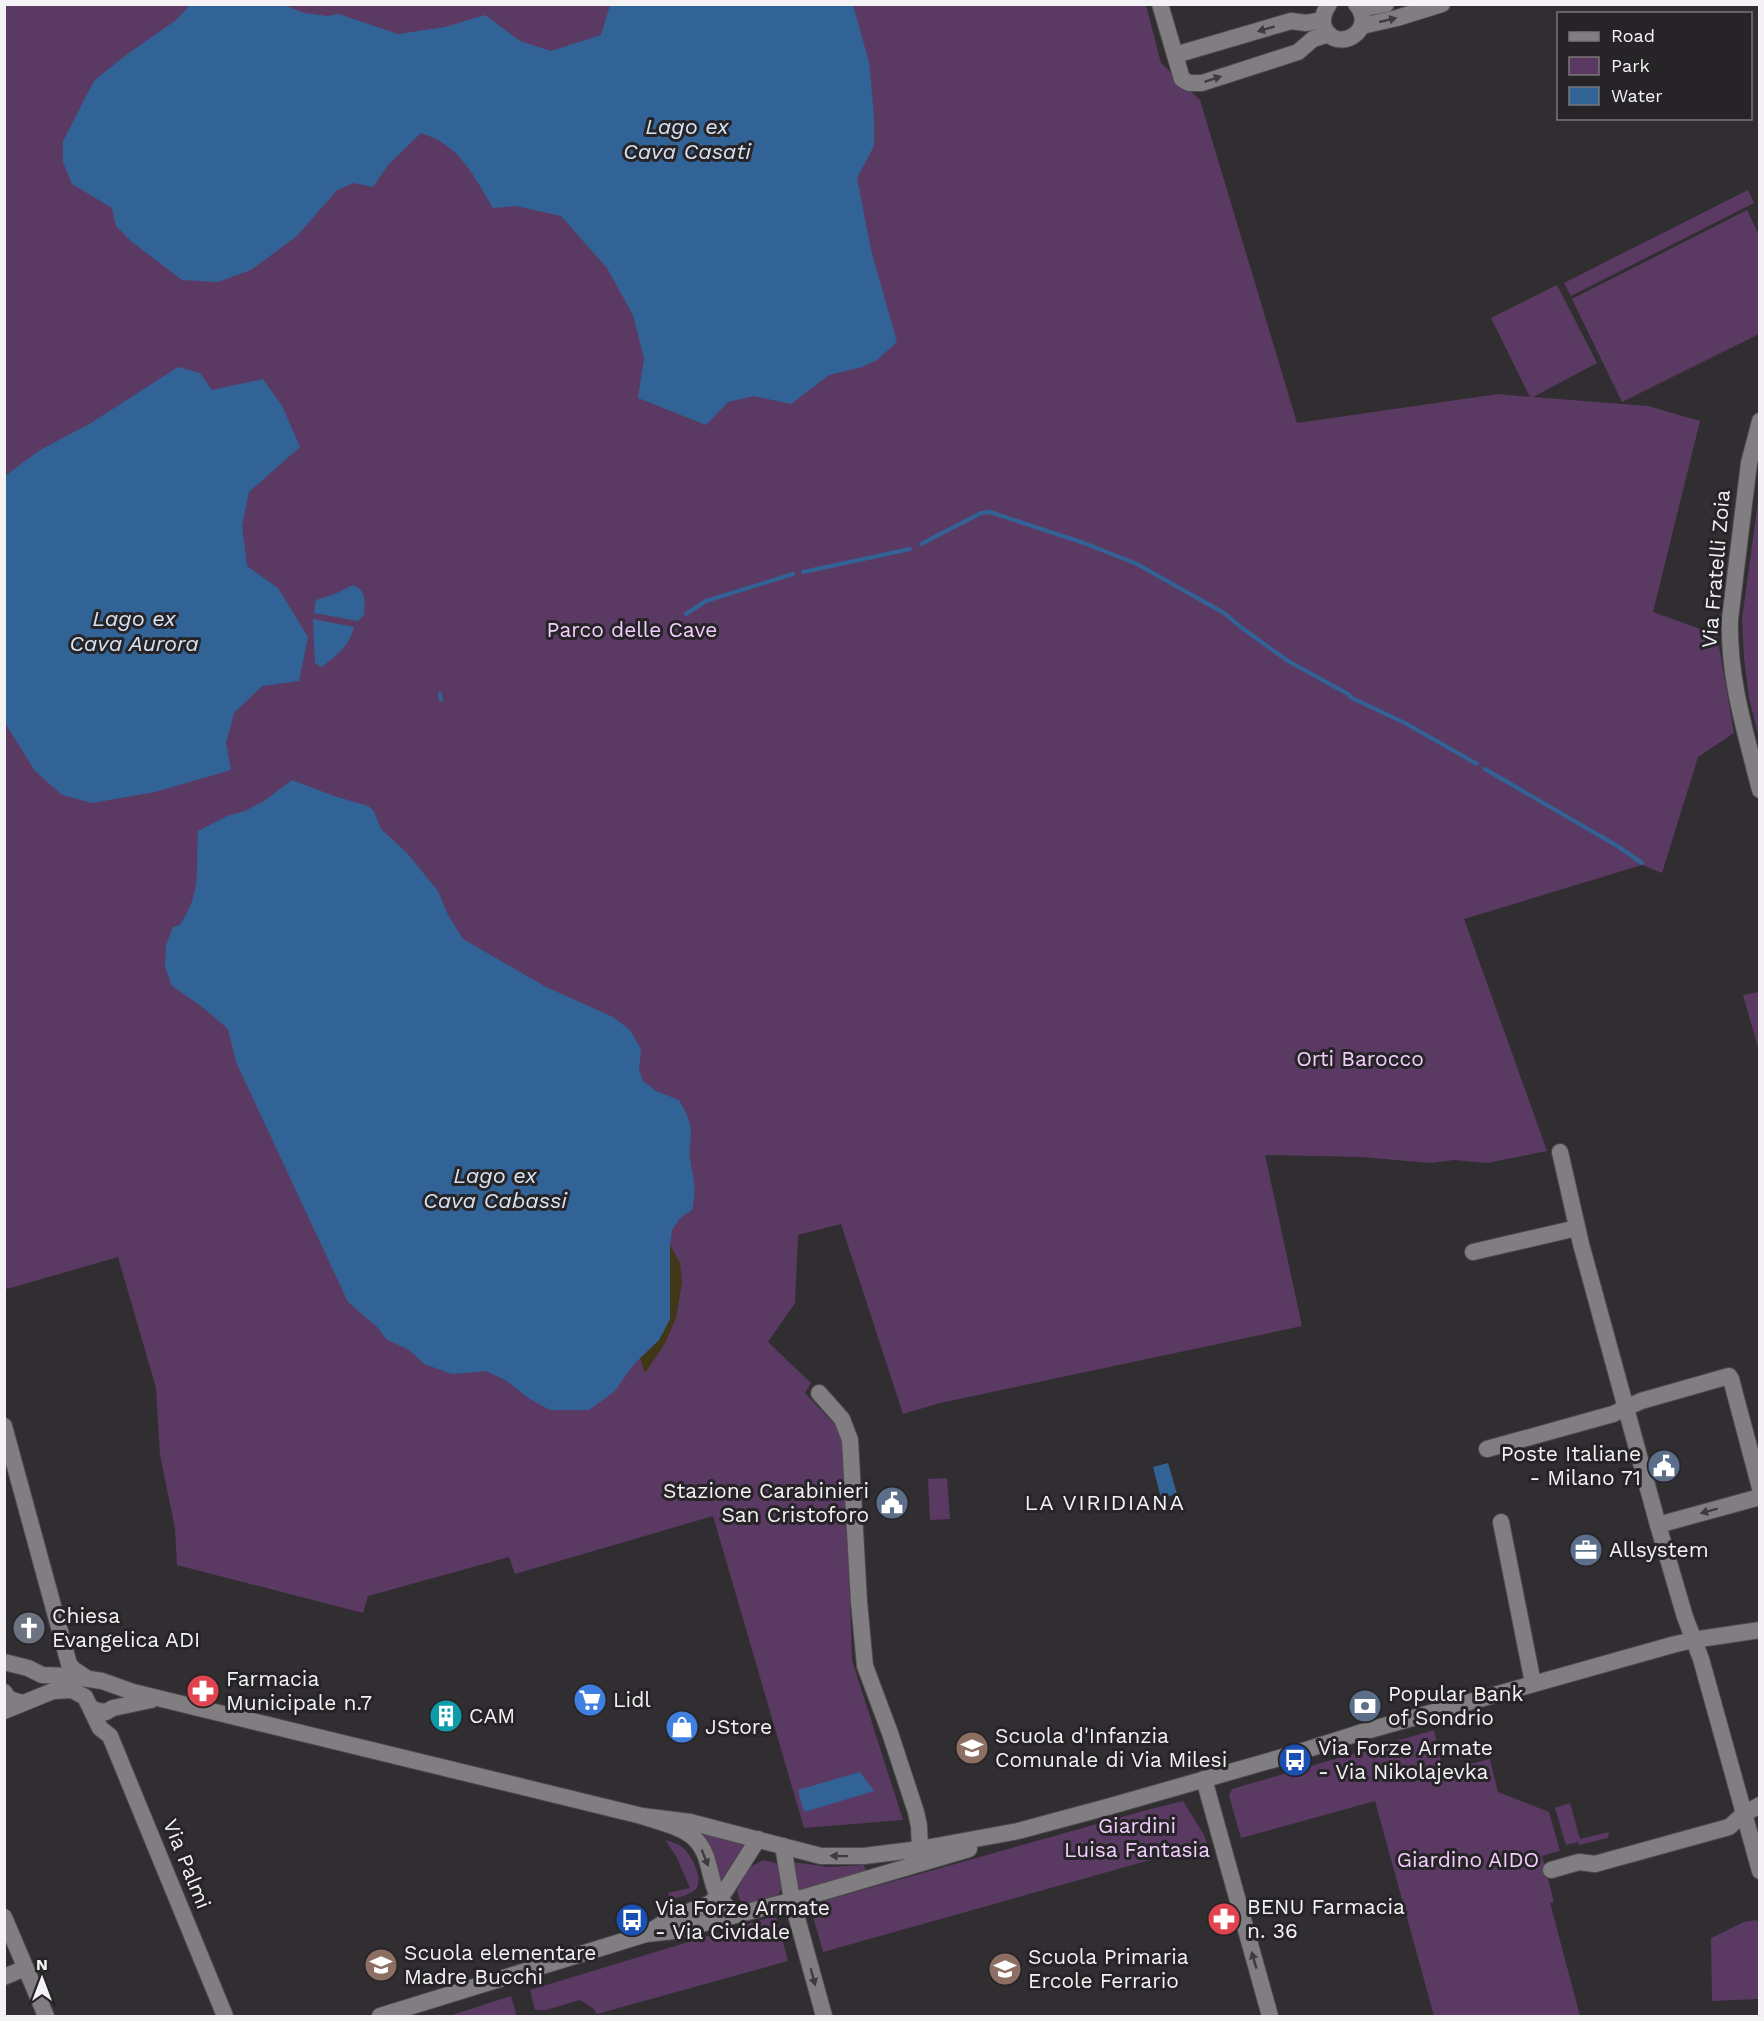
<svg xmlns="http://www.w3.org/2000/svg" width="1764" height="2021" viewBox="0 0 1764 2021" font-family="'Work Sans',sans-serif">
<rect width="100%" height="100%" fill="#312e32"/>
<g fill="#5a3a63">
<polygon points="4,5 1146,5 1161,63 1200,100 1297,423 1498,394 1530,397 1491,318 1557,285 1597,363 1533,397 1648,406 1700,421 1653,612 1717,635 1734,733 1698,757 1662,873 1642,865 1464,919 1547,1151 1487,1163 1454,1160 1430,1163 1362,1157 1265,1155 1302,1326 940,1403 903,1414 841,1224 798,1235 795,1303 768,1342 811,1383 805,1393 838,1428 845,1453 852,1660 903,1820 804,1828 713,1516 515,1574 509,1557 368,1596 363,1613 177,1565 175,1528 160,1455 156,1388 118,1257 7,1289 4,1281"/>
<polygon points="1748,190 1754,203 1571,296 1564,283"/>
<polygon points="1747,210 1759,235 1759,334 1622,402 1572,299"/>
<polygon points="1759,494 1759,738 1749,698 1744,658 1742,619"/>
<polygon points="1759,992 1760,992 1759,1051 1743,995"/>
<polygon points="947,1478 950,1519 930,1520 928,1479"/>
<polygon points="1434,1730 1443,1771 1490,1759 1498,1792 1549,1812 1560,1851 1542,1856 1554,1902 1550,1903 1580,2016 1434,2016 1375,1801 1241,1838 1229,1796 1232,1789"/>
<polygon points="1183,1801 1204,1835 1207,1844 823,1952 811,1909 813,1904 1147,1810"/>
<polygon points="1570,1803 1580,1839 1609,1832 1608,1838 1579,1845 1578,1842 1566,1845 1555,1808"/>
<polygon points="697,1832 746,1842 720,1882"/>
<path d="M665,1840C671,1842 677,1843 682,1847C691,1854 704,1878 696,1889C690,1895 678,1897 670,1900L668,1893L690,1888L676,1856Z"/>
<path d="M764,1860L778,1864C787,1899 780,1896 748,1904L740,1900L737,1891C745,1874 746,1867 764,1860Z"/>
<polygon points="793,1862 829,1867 864,1865 866,1872 804,1890 796,1890"/>
<polygon points="774,1916 777,1919 788,1961 597,2014 594,2009 580,2000 546,2010 535,2010 530,1990"/>
<polygon points="1757,1920 1760,1929 1758,1999 1712,2001 1711,1938 1744,1922"/>
<polygon points="511,1996 516,2013 515,2016 449,2016"/>
</g>
<polygon fill="#3f3716" points="670,1245 680,1263 682,1282 676,1318 664,1345 645,1373 640,1358 659,1340 670,1319"/>
<g fill="#326397">
<path d="M190,5H284L304,13L327,16L339,14L398,34L445,27L485,15L520,41L551,51L601,35L610,5H853L869,62L874,116V146L857,178L871,250L897,342L877,360L862,367L829,375L791,404L754,396L728,402L706,425L638,398L644,358L633,315L607,268L561,216L516,206L493,208C473,175 460,145 421,133L389,164L373,187L354,183L337,190L297,236L251,270L218,282L182,280L132,242L116,226L112,208L72,184L63,162V141L94,81L122,58L176,20Z"/>
<polygon points="178,367 200,373 212,390 263,379 282,406 300,447 249,492 242,526 247,566 278,588 308,637 299,681 262,686 234,713 226,743 231,770 155,792 92,803 62,795 35,771 5,723 5,476 40,450 91,423"/>
<path d="M353,585C367,591 365,602 364,615L358,621L314,613L316,600L335,594Z"/>
<path d="M313,619L354,627C350,645 336,657 321,667L315,663Z"/>
<path d="M292,780L334,796L368,806L374,811L381,829L407,853L438,891L448,915L463,939L546,987L613,1017L630,1030L641,1049L639,1069L643,1081L656,1091L679,1100C686,1112 691,1121 691,1135C691,1143 688,1151 690,1159C693,1178 697,1189 692,1210L680,1218L672,1230L670,1245V1319L659,1340L633,1365L615,1391L589,1410H550L530,1399L505,1380L486,1371L452,1374L424,1364L409,1350L386,1339L378,1328L348,1302L236,1062L228,1029L201,1006L172,986L165,967L166,945L173,927L180,925C184,918 188,911 191,904C200,881 196,854 198,831L227,816L245,811L264,801Z"/>
<polygon points="1168,1463 1177,1494 1161,1498 1153,1467"/>
<polygon points="860,1772 874,1791 804,1812 798,1790"/>
</g>
<g fill="none" stroke-linecap="round" stroke-linejoin="round">
<g stroke="#326397" stroke-width="4">
<polyline points="921,544 981,513 990,512 1084,543 1137,564 1224,613 1242,628 1288,661 1348,694 1352,698 1405,723 1477,764"/>
<polyline points="803,572 910,549"/>
<polyline points="686,614 706,601 793,574"/>
<polyline points="440,694 441,700"/>
<polyline points="1485,769 1619,847 1642,863"/>
</g>
<defs>
<g id="minor">
<polyline points="1160,4 1182,79 1189,83 1202,83 1298,52 1313,39 1329,34"/>
<path d="M1329,4C1324,11 1321,18 1324,27C1335,55 1379,31 1356,4"/>
<polyline points="1360,9 1386,4"/>
<polyline points="1362,26 1397,18 1442,4"/>
<polyline points="1175,55 1291,21 1306,23 1323,20"/>
<path d="M1760,421L1749,463L1730,619C1728,678 1746,734 1760,790"/>
<polyline points="1560,1152 1581,1244 1658,1525 1685,1617 1701,1659 1760,1871"/>
<polyline points="1473,1252 1577,1228"/>
<polyline points="819,1393 842,1419 850,1440 859,1602 865,1666 890,1733 916,1812 919,1826 920,1849 913,1858"/>
<polyline points="4,1426 69,1664 73,1669 85,1677"/>
<polyline points="1487,1449 1613,1414 1641,1401 1729,1376 1731,1379 1760,1488"/>
<polyline points="1501,1522 1533,1683"/>
<polyline points="1658,1525 1760,1497"/>
<path d="M4,1662L28,1668L42,1675L69,1676L102,1681L133,1692L642,1816C658,1822 681,1826 694,1838C718,1861 702,1894 737,1914"/>
<polyline points="4,1692 9,1699 22,1703"/>
<polyline points="91,1708 98,1711 106,1712 113,1708 151,1700"/>
<polyline points="4,1711 53,1691 72,1690 85,1697 100,1728 110,1736 225,2016"/>
<polyline points="1204,1779 1270,2016"/>
<polyline points="642,1816 690,1822 821,1856 864,1856 920,1849 1018,1831 1111,1806 1293,1754 1359,1733 1672,1645 1693,1640 1760,1630"/>
<polyline points="783,1846 792,1900 824,2016"/>
<polyline points="1551,1870 1579,1862 1595,1864 1729,1827 1744,1814 1760,1805"/>
<polyline points="4,1917 46,2016"/>
<polyline points="649,1932 670,1919 709,1904 725,1891 758,1839"/>
<polyline points="4,1977 25,1968"/>
<polyline points="380,2016 646,1934 674,1931 809,1896 969,1849"/>
</g>
</defs>
<use href="#minor" stroke="#4e4b4e" stroke-width="18"/>
<use href="#minor" stroke="#817e82" stroke-width="16"/>
</g>
<defs><path id="oneway-solid" d="M-6-.8H1V-3.2L6.5 0L1 3.2V.8H-6Z" transform="scale(1.5)"/></defs>
<g fill="#3e3a3e">
<use href="#oneway-solid" transform="translate(1388 20) rotate(-13)"/>
<use href="#oneway-solid" transform="translate(1266 29) rotate(164)"/>
<use href="#oneway-solid" transform="translate(1213 79) rotate(-18)"/>
<use href="#oneway-solid" transform="translate(1709 1511) rotate(165)"/>
<use href="#oneway-solid" transform="translate(839 1856) rotate(-179)"/>
<use href="#oneway-solid" transform="translate(705 1858) rotate(68)"/>
<use href="#oneway-solid" transform="translate(1254 1960) rotate(-106)"/>
<use href="#oneway-solid" transform="translate(813 1977) rotate(75)"/>
</g>
<defs>
<symbol id="civic-disc" viewBox="-11 -11 22 22"><circle r="9.5" fill="#5c6f8a" stroke="#272428"/><path d="M-.6-6.5H3V-4.5H.6V-3L4-1V1h2V6H-6V1h2V-1L-.6-3ZM-1.2 2.5V6h2.4V2.5Z" fill="#fff"/></symbol>
<symbol id="office-disc" viewBox="-11 -11 22 22"><circle r="9.5" fill="#5c6f8a" stroke="#272428"/><path d="M-6-3h4V-5.5h4V-3h4V5H-6ZM-1-4.5V-3h2v-1.5ZM-6 0V1H6V0Z" fill="#fff"/></symbol>
<symbol id="church-disc" viewBox="-11 -11 22 22"><circle r="9.5" fill="#6b7280" stroke="#272428"/><path d="M-1.2-6h2.4v3.5h3.3v2.4h-3.3V6h-2.4V-.1h-3.3v-2.4h3.3Z" fill="#fff"/></symbol>
<symbol id="pharmacy-disc" viewBox="-11 -11 22 22"><circle r="9.5" fill="#e0444e" stroke="#272428"/><path d="M-2-6h4v4h4v4h-4v4h-4v-4h-4v-4h4Z" fill="#fff"/></symbol>
<symbol id="supermarket-disc" viewBox="-11 -11 22 22"><circle r="9.5" fill="#3f7fe0" stroke="#272428"/><path d="M-6-5.5h2.5l.6 2H6L4.5 2H-2.5L-4.4-4H-6ZM-1.5 3.2a1.3 1.3 0 1 0 .1 0ZM3 3.2a1.3 1.3 0 1 0 .1 0Z" fill="#fff"/></symbol>
<symbol id="bank-disc" viewBox="-11 -11 22 22"><circle r="9.5" fill="#5c6f8a" stroke="#272428"/><path d="M-6-4H6V4H-6ZM0-2.3a2.3 2.3 0 1 0 0 4.6a2.3 2.3 0 1 0 0-4.6Z" fill="#fff"/></symbol>
<symbol id="building-disc" viewBox="-11 -11 22 22"><circle r="9.5" fill="#0f9aa8" stroke="#272428"/><path d="M-4-6H4V6H1V3H-1V6H-4ZM-2.5-4.3h1.7v1.8h-1.7ZM.8-4.3h1.7v1.8H.8ZM-2.5-1h1.7V.8h-1.7ZM.8-1h1.7V.8H.8Z" fill="#fff"/></symbol>
<symbol id="shop-disc" viewBox="-11 -11 22 22"><circle r="9.5" fill="#3f7fe0" stroke="#272428"/><path d="M-5-2.5h2.3a2.7 3.5 0 0 1 5.4 0H5L5.5 6h-11ZM-1.5-2.5h3a1.5 2.3 0 0 0-3 0Z" fill="#fff"/></symbol>
<symbol id="school-disc" viewBox="-11 -11 22 22"><circle r="9.5" fill="#8d6e63" stroke="#272428"/><path d="M0-5L7-2L0 1L-7-2ZM-4 1L0 2.5L4 1V4Q0 6-4 4Z" fill="#fff"/></symbol>
<symbol id="bus-disc" viewBox="-11 -11 22 22"><circle r="9.5" fill="#1a4fb4" stroke="#272428"/><path d="M-5-6H5V4H4V6H2V4H-2V6H-4V4H-5ZM-3.5-4V0h7V-4ZM-3.5 1.2v1.5H-2V1.2ZM2 1.2v1.5H3.5V1.2Z" fill="#fff"/></symbol>
</defs>
<g fill-rule="evenodd">
<use href="#civic-disc" x="1645" y="1447" width="38" height="38"/>
<use href="#civic-disc" x="873" y="1484" width="38" height="38"/>
<use href="#office-disc" x="1567" y="1531" width="38" height="38"/>
<use href="#church-disc" x="10" y="1609" width="38" height="38"/>
<use href="#pharmacy-disc" x="184" y="1672" width="38" height="38"/>
<use href="#supermarket-disc" x="571" y="1681" width="38" height="38"/>
<use href="#bank-disc" x="1346" y="1687" width="38" height="38"/>
<use href="#building-disc" x="427" y="1697" width="38" height="38"/>
<use href="#shop-disc" x="663" y="1708" width="38" height="38"/>
<use href="#school-disc" x="953" y="1729" width="38" height="38"/>
<use href="#bus-disc" x="1276" y="1741" width="38" height="38"/>
<use href="#pharmacy-disc" x="1205" y="1900" width="38" height="38"/>
<use href="#bus-disc" x="613" y="1901" width="38" height="38"/>
<use href="#school-disc" x="362" y="1946" width="38" height="38"/>
<use href="#school-disc" x="986" y="1950" width="38" height="38"/>
</g>
<g text-anchor="middle" stroke-width="6" stroke-linejoin="round" paint-order="stroke">
<g font-size="21" fill="#f4f2f4" stroke="#272428">
<text transform="translate(1716 569) rotate(-85)" y="7">Via Fratelli Zoia</text>
<text transform="translate(187 1864) rotate(68)" y="7">Via Palmi</text>
</g>
<g font-size="21" fill="#f3cdfe" stroke="#272428">
<text x="632" y="637">Parco delle Cave</text>
<text x="1360" y="1066">Orti Barocco</text>
<text x="1137" y="1833">Giardini<tspan x="1137" dy="24">Luisa Fantasia</tspan></text>
<text x="1468" y="1867">Giardino AIDO</text>
</g>
<g font-size="21" fill="#f4f2f4" stroke="#272428" text-anchor="start">
<text x="1641" y="1461" text-anchor="end">Poste Italiane<tspan x="1641" dy="24">- Milano 71</tspan></text>
<text x="869" y="1498" text-anchor="end">Stazione Carabinieri<tspan x="869" dy="24">San Cristoforo</tspan></text>
<text x="1609" y="1557">Allsystem</text>
<text x="52" y="1623">Chiesa<tspan x="52" dy="24">Evangelica ADI</tspan></text>
<text x="226" y="1686">Farmacia<tspan x="226" dy="24">Municipale n.7</tspan></text>
<text x="1388" y="1701">Popular Bank<tspan x="1388" dy="24">of Sondrio</tspan></text>
<text x="613" y="1707">Lidl</text>
<text x="469" y="1723">CAM</text>
<text x="705" y="1734">JStore</text>
<text x="995" y="1743">Scuola d'Infanzia<tspan x="995" dy="24">Comunale di Via Milesi</tspan></text>
<text x="1318" y="1755">Via Forze Armate<tspan x="1318" dy="24">- Via Nikolajevka</tspan></text>
<text x="1247" y="1914">BENU Farmacia<tspan x="1247" dy="24">n. 36</tspan></text>
<text x="655" y="1915">Via Forze Armate<tspan x="655" dy="24">- Via Cividale</tspan></text>
<text x="404" y="1960">Scuola elementare<tspan x="404" dy="24">Madre Bucchi</tspan></text>
<text x="1028" y="1964">Scuola Primaria<tspan x="1028" dy="24">Ercole Ferrario</tspan></text>
</g>
<g font-size="22" font-style="italic" fill="#d6e3f3" stroke="#272428">
<text x="687" y="134">Lago ex<tspan x="687" dy="25">Cava Casati</tspan></text>
<text x="134" y="626">Lago ex<tspan x="134" dy="25">Cava Aurora</tspan></text>
<text x="495" y="1183">Lago ex<tspan x="495" dy="25">Cava Cabassi</tspan></text>
</g>
<g font-size="22" letter-spacing="1.5" fill="#f4f2f4" stroke="#272428">
<text x="1105" y="1510">LA VIRIDIANA</text>
</g>
</g>
<rect width="1764" height="2021" fill="none" stroke="#f4f2f4" stroke-width="12"/>
<rect x="1557" y="12" width="195" height="108" fill="#272428" stroke="#79767a" stroke-width="1.5"/>
<rect x="1569" y="32" width="30" height="9" fill="#817e82" stroke="#79767a" stroke-width="1.5"/>
<text x="1611" y="42" font-size="18" fill="#f4f2f4">Road</text>
<rect x="1569" y="57" width="30" height="18" fill="#5a3a63" stroke="#79767a" stroke-width="1.5"/>
<text x="1611" y="72" font-size="18" fill="#f4f2f4">Park</text>
<rect x="1569" y="87" width="30" height="18" fill="#326397" stroke="#79767a" stroke-width="1.5"/>
<text x="1611" y="102" font-size="18" fill="#f4f2f4">Water</text>
<g transform="translate(42 1979)" stroke="#272428" stroke-width="4.5" paint-order="stroke">
<path d="M0-4.5L10 22L0 15L-10 22Z" fill="#f4f2f4"/>
<text y="-9" font-size="16" font-weight="bold" text-anchor="middle" fill="#f4f2f4">N</text>
</g>
</svg>
